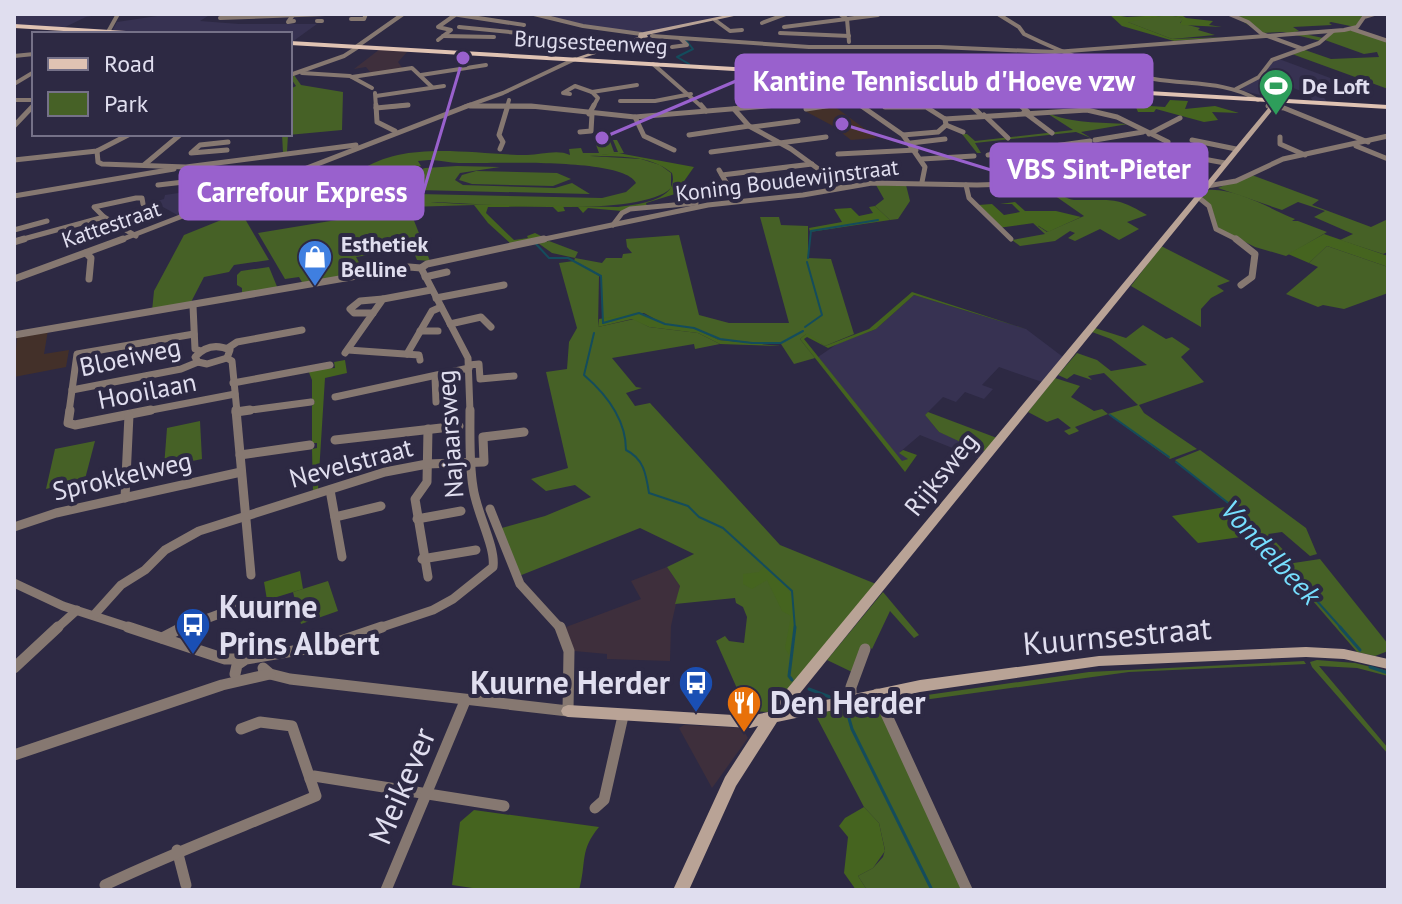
<svg xmlns="http://www.w3.org/2000/svg" width="1402" height="904" viewBox="0 0 1402 904" font-family="'PT Sans',sans-serif">
<rect width="100%" height="100%" fill="#2d2943"/>
<g fill="#3e2f3c">
<polygon points="380,49 408,51 398,62 403,69 371,73 366,67 354,69"/>
<polygon points="667,567 680,586 671,626 670,661 607,659 607,654 574,651 566,627 641,599 631,581"/>
<polygon points="684,725 742,728 748,738 712,788 679,728"/>
</g>
<g fill="#373252">
<polygon points="14,14 103,14 86,17 63,28 14,25"/>
<polygon points="146,14 211,14 200,21 239,24 317,24 292,42 290,34 112,31 117,22 157,16"/>
<polygon points="537,14 736,14 641,34 602,29"/>
<polygon points="1279,59 1368,92 1322,95 1327,102 1313,101 1308,94 1291,87 1278,91 1283,93 1264,96 1240,90 1259,77 1271,63"/>
<polygon points="205,189 222,202 181,217 154,202 164,199 165,195"/>
<polygon points="914,295 1026,329 1063,357 1042,382 999,367 982,385 993,389 984,399 965,392 956,402 943,397 925,415 939,432 987,451 980,459 920,435 900,452 909,459 902,462 818,357 837,344 876,329"/>
</g>
<g fill="#433029">
<polygon points="834,106 877,138 851,140 833,126 805,111"/>
<polygon points="48,330 44,354 69,350 66,367 14,377 17,336"/>
</g>
<g fill="#466126" fill-rule="evenodd">
<polygon points="1231,14 1353,14 1363,16 1355,27 1331,22 1329,23 1332,25 1293,27 1299,31 1295,32 1323,38 1321,41 1283,32 1261,33"/>
<polygon points="1168,15 1184,18 1180,23 1200,28 1198,30 1215,35 1172,39 1125,21"/>
<polygon points="1350,30 1388,41 1388,89 1292,54 1305,50 1331,59 1379,57 1377,52 1364,54 1325,40 1333,32"/>
<polygon points="294,75 301,85 343,92 342,130 288,135 287,152 283,153 282,134 290,134 290,89 296,86 290,77"/>
<path d="M1045,112C1073,124 1098,122 1128,124L1081,132L1091,138L1076,132L975,143L981,153H977L962,134H967L975,141L1073,130Z"/>
<path d="M613,140H617L624,153L590,156L641,159L660,165L671,173V188C640,219 479,203 430,202L475,205L408,207L414,202C394,201 364,204 354,184L360,171C405,139 476,155 527,155C541,155 557,149 570,155L569,149L581,148L583,153H599L595,142L610,141L614,152H618ZM429,160C441,160 449,163 459,163C491,164 623,157 636,183L626,192L602,198L418,194L391,190L392,180L398,174L421,166L418,161Z"/>
<polygon points="1133,144 1177,167 1173,172 1207,180 1168,172 1155,175 1120,152 1126,150 1121,147"/>
<polygon points="457,166 500,167 460,173 455,180 463,185 555,188 572,183 590,194 417,190 399,183 402,176 425,168"/>
<polygon points="476,171 557,173 571,179 553,186 472,184 459,180 462,175"/>
<polygon points="1249,174 1319,200 1312,205 1371,227 1388,219 1388,252 1383,254 1340,240 1353,234 1314,217 1325,211 1298,202 1282,210 1218,188"/>
<polygon points="876,185 906,185 910,201 898,219 890,220 875,206 884,199"/>
<path d="M1208,190C1237,188 1272,210 1295,219L1292,221H1298L1327,232L1286,256L1255,247L1217,228L1213,212L1202,197Z"/>
<path d="M1051,193C1060,193 1066,199 1074,200C1109,201 1115,195 1147,215L1127,222L1139,229L1119,240L1100,229L1075,241L1068,238L1075,233L1070,231L1055,241L1020,246L1012,240L1045,234L1033,223H1036L1033,216L1048,219L1040,222L1038,226L1047,232L1084,216Z"/>
<polygon points="409,208 430,261 417,260 412,248 356,257 365,273 303,284 299,277 285,279 258,233"/>
<polygon points="241,212 269,260 234,265 229,272 204,277 190,304 152,311 154,291 184,235"/>
<polygon points="760,217 779,217 781,225 808,226 808,258 831,259 854,334 825,346 806,334 800,339 815,358 794,364 781,344 719,340 693,328 664,324 644,313 602,319 602,276 575,261 599,276 598,327 634,319 649,327 698,333 720,344 695,349 694,344 612,358 636,387 642,388 626,393 635,406 650,403 780,545 876,584 769,712 747,711 716,641 725,636 729,641 744,643 747,617 743,607 736,603 735,598 675,604 680,586 667,567 694,554 640,528 519,576 498,529 545,516 591,497 575,485 546,491 531,479 568,468 546,372 567,369 569,342 577,328 559,263 574,261 575,258 552,253 538,243 549,241 578,252 575,258 602,263 606,258 622,258 623,254 632,253 627,247 626,239 679,235 699,315 729,323 789,323"/>
<polygon points="1161,246 1230,281 1217,286 1224,291 1211,298 1201,309 1201,327 1131,286"/>
<polygon points="1327,246 1388,267 1388,293 1344,309 1323,305 1318,307 1286,294 1318,267 1309,263"/>
<polygon points="269,267 278,289 242,295 242,288 237,285 237,275 241,271"/>
<polygon points="1143,325 1166,339 1172,337 1190,349 1181,357 1204,382 1139,405 1144,413 1197,449 1170,459 1108,414 1075,427 1079,431 1069,435 1064,431 1071,428 1058,418 1047,422 1028,412 1055,378 1080,386 1071,397 1094,411 1102,409 1108,414 1138,405 1104,373 1088,376 1092,380 1074,374 1067,379 1058,375 1077,353 1097,360 1111,371 1147,365 1111,339 1092,332 1095,328 1126,338"/>
<polygon points="928,412 997,438 987,451 978,450 939,432 925,415"/>
<polygon points="200,421 202,459 164,467 167,428"/>
<polygon points="95,441 85,479 46,489 55,449"/>
<polygon points="1200,450 1306,528 1317,554 1310,556 1282,532 1268,534 1291,558 1287,564 1320,559 1388,644 1388,651 1375,656 1357,652 1231,506 1175,460"/>
<polygon points="328,581 338,611 301,624 293,592"/>
<polygon points="883,592 919,635 914,638 890,611 872,649 869,647 852,672 827,660"/>
<polygon points="1317,660 1355,663 1388,671 1388,676 1357,668 1319,666 1388,748 1388,754 1312,667 1310,662"/>
<polygon points="1304,661 1306,664 1129,672 894,704 892,700 1089,672"/>
<polygon points="877,702 963,890 867,890 858,876 873,868 883,857 885,850 879,823 864,807 815,714"/>
</g>
<g fill="#45641f">
<polygon points="1109,14 1127,17 1180,14 1186,18 1213,21 1209,25 1222,27 1182,25 1180,24 1183,18 1168,15 1128,22 1172,39 1223,37 1174,41 1122,26"/>
<polygon points="1170,100 1188,101 1185,109 1215,106 1239,113 1212,112 1218,120 1204,122 1156,109 1154,112 1138,112 1135,105 1165,107"/>
<path d="M618,153L694,167L675,194L646,203L647,206L622,211L588,208L583,213L578,207L563,206L565,211L558,212L552,206L488,207L486,213L514,240L528,238L527,236L535,233L543,237L511,244L488,223L474,205L406,203L618,207C637,205 680,200 672,173C649,154 618,157 590,156Z"/>
<polygon points="1015,202 1025,211 1056,211 1081,217 1048,232 1034,223 998,228 978,205 992,204 1004,215 1020,212 1012,204 1000,204"/>
<polygon points="875,206 890,220 810,232 809,228 842,222 834,209 851,208 859,216 873,213 869,207"/>
<polygon points="1324,234 1388,256 1388,267 1327,246 1309,263 1288,254"/>
<polygon points="912,292 1026,329 914,295 876,329 828,348 807,337 804,339 902,461 908,459 899,453 903,450 917,455 905,472 800,339 807,333 825,346 869,329"/>
<polygon points="639,312 664,324 693,328 719,340 781,346 720,344 698,333 649,327 632,319 598,327 599,319"/>
<polygon points="345,360 347,373 325,378 318,489 313,492 312,449 317,448 317,443 312,443 312,406 315,402 312,401 312,380 308,370 335,368 334,362"/>
<polygon points="1231,506 1255,535 1198,543 1172,516"/>
<path d="M763,567C803,589 796,616 789,655L785,648L791,616L782,611L767,580L752,589L743,584V574L759,572Z"/>
<polygon points="300,571 303,589 267,600 264,582"/>
<polygon points="864,807 879,823 885,851 873,868 858,876 867,890 856,890 844,873 848,837 839,826 845,818"/>
<path d="M474,810L599,827C579,851 587,862 579,890H486L452,885L460,822Z"/>
</g>
<g fill="none" stroke-linecap="round" stroke-linejoin="round">
<g stroke="#144c5c" stroke-width="2">
<polyline points="685,39 693,49 677,57 689,64"/>
<polyline points="536,244 549,258 568,258 601,276 603,323"/>
<polyline points="808,258 811,231 878,220"/>
<polyline points="603,323 639,313 665,324 694,328 720,339 752,343 781,343 803,331"/>
<polyline points="805,327 822,315 807,262"/>
<path d="M594,333L584,375C606,394 626,420 626,450C644,459 646,474 649,493L688,506L699,517L723,528L792,591L795,629"/>
<polyline points="1110,415 1169,457"/>
<polyline points="1176,462 1232,506 1342,629"/>
</g>
<g stroke="#144c5c" stroke-width="3">
<polyline points="1340,627 1360,650"/>
<polyline points="1370,667 1388,673"/>
<polyline points="792,680 789,676 795,627"/>
<polyline points="809,689 830,697"/>
<polyline points="846,708 852,729 932,890"/>
</g>
<g stroke="#867871" stroke-width="4">
<polyline points="452,14 524,25"/>
<polyline points="534,14 583,26 641,34"/>
<polyline points="840,14 847,19 849,42"/>
<path d="M998,14L1019,27L1024,34C1065,54 1109,71 1154,79C1190,85 1226,81 1258,100"/>
<polyline points="1229,14 1248,22 1262,34 1303,49"/>
<polyline points="293,15 288,22 294,21"/>
<polyline points="220,18 325,14"/>
<polyline points="351,19 364,19 366,14"/>
<polyline points="715,20 730,31 742,30"/>
<polyline points="317,21 322,21"/>
<polyline points="762,23 786,14"/>
<polyline points="459,27 539,35 534,40"/>
<polyline points="784,27 878,15"/>
<polyline points="1352,29 1388,41"/>
<polyline points="108,32 118,14"/>
<polyline points="780,33 849,36"/>
<polyline points="443,36 494,37"/>
<polyline points="652,36 809,47 939,47 1055,52 1344,30 1357,27 1364,17 1374,14"/>
<polyline points="438,40 451,30 438,27 455,15"/>
<polyline points="356,47 403,14"/>
<polyline points="672,47 687,45 680,38"/>
<polyline points="14,56 34,54"/>
<polyline points="864,60 890,78"/>
<polyline points="653,64 702,107"/>
<polyline points="302,73 350,76 372,88"/>
<polyline points="827,74 828,82 863,107"/>
<polyline points="290,75 344,56 358,47"/>
<polyline points="421,75 486,65"/>
<polyline points="352,77 412,68 432,87"/>
<polyline points="14,84 34,72"/>
<polyline points="1236,89 1259,77 1272,60 1319,43 1333,31"/>
<polyline points="592,92 637,85"/>
<polyline points="592,92 598,98 593,107"/>
<polyline points="375,93 376,107"/>
<polyline points="570,94 563,93 575,86 592,92"/>
<polyline points="376,96 444,86"/>
<polyline points="965,99 973,107"/>
<polyline points="14,100 34,100"/>
<polyline points="1015,100 1022,107"/>
<polyline points="620,101 655,101 691,94"/>
<polyline points="470,106 539,107"/>
<polyline points="767,106 773,88 837,89"/>
<polyline points="1268,106 1275,107"/>
<polyline points="388,107 408,105"/>
<polyline points="464,107 503,93 575,59"/>
<polyline points="507,107 509,100"/>
<polyline points="756,107 778,105 782,89"/>
<polyline points="819,107 856,101"/>
</g>
<g stroke="#867871" stroke-width="5">
<polyline points="376,105 377,122 395,131"/>
<polyline points="701,105 706,111"/>
<polyline points="860,105 903,135 925,167 922,182"/>
<polyline points="971,105 982,116"/>
<polyline points="1020,105 1028,112"/>
<polyline points="470,106 531,106 635,117 778,105"/>
<polyline points="1268,106 1284,108 1368,142"/>
<polyline points="885,107 926,107 945,119"/>
<polyline points="376,108 408,105"/>
<polyline points="734,109 749,126 791,149 843,187"/>
<polyline points="806,109 832,105"/>
<polyline points="1024,112 1052,133"/>
<polyline points="589,114 594,105"/>
<polyline points="984,115 1008,138"/>
<polyline points="635,117 644,136 674,150"/>
<polyline points="945,119 1087,110 1117,117 1168,142"/>
<polyline points="946,125 963,132"/>
<polyline points="14,126 34,105"/>
<polyline points="752,127 798,121"/>
<polyline points="580,132 591,131 592,114"/>
<polyline points="1149,134 1180,118"/>
<polyline points="689,135 749,126"/>
<polyline points="903,135 938,132 946,125 945,119"/>
<polyline points="1280,137 1280,144 1305,155"/>
<polyline points="1095,140 1143,132"/>
<polyline points="1192,140 1236,149"/>
<polyline points="911,143 945,139"/>
<polyline points="1356,146 1388,159"/>
<polyline points="500,149 503,142 499,135 508,105"/>
<polyline points="1045,149 1088,172 1095,183"/>
<polyline points="227,150 191,153 200,145 228,142"/>
<polyline points="97,151 98,162 102,164 186,167 356,145"/>
<polyline points="711,152 826,137"/>
<polyline points="1099,152 1129,172"/>
<polyline points="838,154 916,150"/>
<polyline points="1176,154 1225,163"/>
<polyline points="988,155 1090,141"/>
<polyline points="922,159 974,156"/>
<polyline points="14,160 97,151 130,134"/>
<polyline points="144,165 181,134"/>
<polyline points="719,170 727,184"/>
<polyline points="208,172 207,188 227,201"/>
<polyline points="1088,172 1122,167"/>
<polyline points="722,175 812,164"/>
<polyline points="158,185 184,182"/>
<polyline points="966,185 969,198 1011,239"/>
<polyline points="1207,186 1236,181 1283,159 1388,136"/>
<polyline points="185,187 240,179"/>
<polyline points="14,196 174,169"/>
<polyline points="1198,197 1209,206 1216,229 1240,241"/>
<polyline points="613,225 622,213 630,209 696,203"/>
<polyline points="14,230 47,221"/>
<polyline points="136,236 104,217 94,207 136,198 142,198 143,204"/>
<polyline points="16,241 104,217"/>
<polyline points="118,241 470,105"/>
<polyline points="535,241 708,205 803,195 872,183 977,185 1071,182 1200,195"/>
</g>
<g stroke="#867871" stroke-width="7">
<polyline points="1236,239 1255,254 1252,277 1241,285"/>
<polyline points="14,242 24,239"/>
<polyline points="86,253 91,258 89,279"/>
<polyline points="421,268 468,358 470,412"/>
<polyline points="425,277 447,272"/>
<polyline points="14,279 123,239"/>
<polyline points="436,298 504,285"/>
<polyline points="193,306 195,349 201,351"/>
<polyline points="373,313 354,313 350,309 360,301 383,299"/>
<polyline points="450,324 481,317 491,327"/>
<polyline points="420,331 438,331"/>
<polyline points="14,335 409,267 421,268 427,264 544,239"/>
<polyline points="228,348 237,342 302,330"/>
<polyline points="348,350 419,355 420,360"/>
<polyline points="345,353 383,299 431,290"/>
<polyline points="407,354 432,311 441,307"/>
<path d="M198,362L195,357C205,346 217,344 230,350L227,358L232,361L237,412"/>
<polyline points="198,362 207,364 227,358"/>
<polyline points="469,365 479,364 480,379 514,376"/>
<polyline points="435,377 436,402"/>
<polyline points="233,383 330,365"/>
<polyline points="72,390 181,369 198,362"/>
<polyline points="335,397 469,368"/>
<polyline points="69,412 77,354 194,334"/>
<polyline points="141,412 235,394"/>
<polyline points="236,412 311,402"/>
</g>
<g stroke="#867871" stroke-width="9">
<polyline points="70,410 68,423 75,425 151,410"/>
<polyline points="236,410 251,575"/>
<polyline points="236,412 250,410"/>
<polyline points="428,429 427,482 415,499 428,577"/>
<polyline points="335,440 459,426"/>
<polyline points="240,455 310,445"/>
<polyline points="330,490 342,557"/>
<polyline points="125,498 129,415"/>
<polyline points="490,509 520,584 561,629"/>
<polyline points="335,517 381,506"/>
<polyline points="417,519 461,511"/>
<polyline points="14,527 56,513 241,472"/>
<polyline points="422,559 476,550"/>
<polyline points="14,583 63,606 134,629"/>
<polyline points="94,615 121,585 145,570 165,550 199,531 385,472 427,464 484,462 483,437 524,432"/>
<polyline points="56,629 77,610"/>
<polyline points="179,629 246,604"/>
<path d="M376,629L433,610L453,599L493,567C496,547 476,512 473,487C469,463 470,435 470,410"/>
</g>
<g stroke="#867871" stroke-width="11">
<polyline points="128,627 225,659 243,659"/>
<polyline points="162,638 183,627"/>
<polyline points="14,668 58,627"/>
<polyline points="263,668 270,674 290,679 568,711 569,651 560,627"/>
<polyline points="235,674 237,665 246,659 329,645 382,627"/>
<polyline points="877,694 967,890"/>
<polyline points="851,700 851,687 865,649"/>
<polyline points="14,755 222,685 270,674"/>
<polyline points="310,779 314,776 504,806"/>
<polyline points="595,808 604,800 623,716"/>
<polyline points="177,850 186,885"/>
<path d="M105,885C174,852 245,826 316,796L292,726L260,722L241,729"/>
<polyline points="386,890 465,701"/>
</g>
<g fill="#b9a396" fill-rule="evenodd">
<polygon points="732,14 743,14 647,35 648,37 577,60 572,59 638,37 639,33"/>
<polygon points="1271,100 1276,101 1275,107 788,708 920,680 1099,656 1306,647 1344,649 1388,659 1388,669 1344,659 1306,657 1099,666 920,692 777,722 736,786 689,890 673,890 725,777 758,726 750,728 568,717 563,715 561,711 563,707 568,705 750,716 768,712 1270,106"/>
</g>
<g fill="#e0c3b3" fill-rule="evenodd">
<polygon points="14,24 142,32 145,34 113,34 14,28"/>
<polygon points="290,41 1388,105 1388,109 290,45"/>
</g>
</g>
<defs>
<symbol id="stadium-pin" viewBox="-11 -11 22 30"><path d="M0 17L-7.5 6A9.5 9.5 0 1 1 7.5 6Z" fill="#2e9e5b" stroke="#2d2943"/><path d="M0-5a6.5 5 0 1 0 0 10a6.5 5 0 1 0 0-10ZM-3.5-1.8h7v3.6h-7Z" fill="#fff"/></symbol>
<symbol id="shop-pin" viewBox="-11 -11 22 30"><path d="M0 17L-7.5 6A9.5 9.5 0 1 1 7.5 6Z" fill="#3f7fe0" stroke="#2d2943"/><path d="M-5-2.5h2.3a2.7 3.5 0 0 1 5.4 0H5L5.5 6h-11ZM-1.5-2.5h3a1.5 2.3 0 0 0-3 0Z" fill="#fff"/></symbol>
<symbol id="bus-pin" viewBox="-11 -11 22 30"><path d="M0 17L-7.5 6A9.5 9.5 0 1 1 7.5 6Z" fill="#1a4fb4" stroke="#2d2943"/><path d="M-5-6H5V4H4V6H2V4H-2V6H-4V4H-5ZM-3.5-4V0h7V-4ZM-3.5 1.2v1.5H-2V1.2ZM2 1.2v1.5H3.5V1.2Z" fill="#fff"/></symbol>
<symbol id="restaurant-pin" viewBox="-11 -11 22 30"><path d="M0 17L-7.5 6A9.5 9.5 0 1 1 7.5 6Z" fill="#e8710a" stroke="#2d2943"/><path d="M-5-6h1v4h1v-4h1v4h1v-4h1v5L-1.5 .5V6h-2V.5L-5-1ZM5-6V6H3V1.5H1.5Q1.5-4 5-6Z" fill="#fff"/></symbol>
</defs>
<g fill-rule="evenodd">
<use href="#stadium-pin" x="1256" y="66" width="40" height="54"/>
<use href="#shop-pin" x="295" y="237" width="40" height="54"/>
<use href="#bus-pin" x="173" y="605" width="40" height="54"/>
<use href="#bus-pin" x="676" y="663" width="40" height="54"/>
<use href="#restaurant-pin" x="724" y="683" width="40" height="54"/>
</g>
<g text-anchor="middle" stroke-width="8" stroke-linejoin="round" paint-order="stroke">
<g font-size="22" fill="#e0deef" stroke="#2d2943">
<text transform="translate(591 42) rotate(3)" y="8">Brugsesteenweg</text>
<text transform="translate(787 180) rotate(-7)" y="8">Koning Boudewijnstraat</text>
<text transform="translate(111 224) rotate(-19)" y="8">Kattestraat</text>
</g>
<g font-size="22" font-weight="bold" fill="#e0deef" stroke="#2d2943" text-anchor="start">
<text x="1302" y="94">De Loft</text>
<text x="341" y="252">Esthetiek<tspan x="341" dy="25">Belline</tspan></text>
</g>
<g font-size="26" fill="#e0deef" stroke="#2d2943">
<text transform="translate(130 357) rotate(-12)" y="9">Bloeiweg</text>
<text transform="translate(147 391) rotate(-11)" y="9">Hooilaan</text>
<text transform="translate(450 434) rotate(-94)" y="9">Najaarsweg</text>
<text transform="translate(351 463) rotate(-15)" y="9">Nevelstraat</text>
<text transform="translate(941 474) rotate(-51)" y="9">Rijksweg</text>
<text transform="translate(122 476) rotate(-13)" y="9">Sprokkelweg</text>
</g>
<g font-size="28" font-style="italic" fill="#76dfff" stroke="#2d2943">
<text transform="translate(1271 552) rotate(47)" y="10">Vondelbeek</text>
</g>
<g font-size="32" font-weight="bold" fill="#e0deef" stroke="#2d2943" text-anchor="start">
<text x="219" y="618">Kuurne<tspan x="219" dy="37">Prins Albert</tspan></text>
<text x="670" y="694" text-anchor="end">Kuurne Herder</text>
<text x="770" y="714">Den Herder</text>
</g>
<g font-size="32" fill="#e0deef" stroke="#2d2943">
<text transform="translate(1117 636) rotate(-5)" y="11">Kuurnsestraat</text>
<text transform="translate(402 786) rotate(-67)" y="11">Meikever</text>
</g>
</g>
<path fill="none" stroke="#9961cd" stroke-width="3" d="M602 138L736 81M842 124L991 170M463 58L423 193"/>
<g fill="#9961cd" stroke="#2d2943" stroke-width="3">
<circle cx="602" cy="138" r="8"/>
<circle cx="842" cy="124" r="8"/>
<circle cx="463" cy="58" r="8"/>
</g>
<g fill="#9961cd" stroke="#9961cd" stroke-width="3">
<rect x="736" y="55" width="416" height="52" rx="8"/>
<rect x="991" y="144" width="216" height="52" rx="8"/>
<rect x="180" y="167" width="243" height="52" rx="8"/>
</g>
<g font-size="28" text-anchor="middle" font-weight="bold" fill="#fff">
<text x="944" y="91">Kantine Tennisclub d'Hoeve vzw</text>
<text x="1099" y="179">VBS Sint-Pieter</text>
<text x="302" y="202">Carrefour Express</text>
</g>
<rect width="1402" height="904" fill="none" stroke="#e0deef" stroke-width="32"/>
<rect x="32" y="32" width="260" height="104" fill="#2d2943" stroke="#757188" stroke-width="2"/>
<rect x="48" y="58" width="40" height="12" fill="#e0c3b3" stroke="#757188" stroke-width="2"/>
<text x="104" y="72" font-size="24" fill="#e0deef">Road</text>
<rect x="48" y="92" width="40" height="24" fill="#466126" stroke="#757188" stroke-width="2"/>
<text x="104" y="112" font-size="24" fill="#e0deef">Park</text>
</svg>
